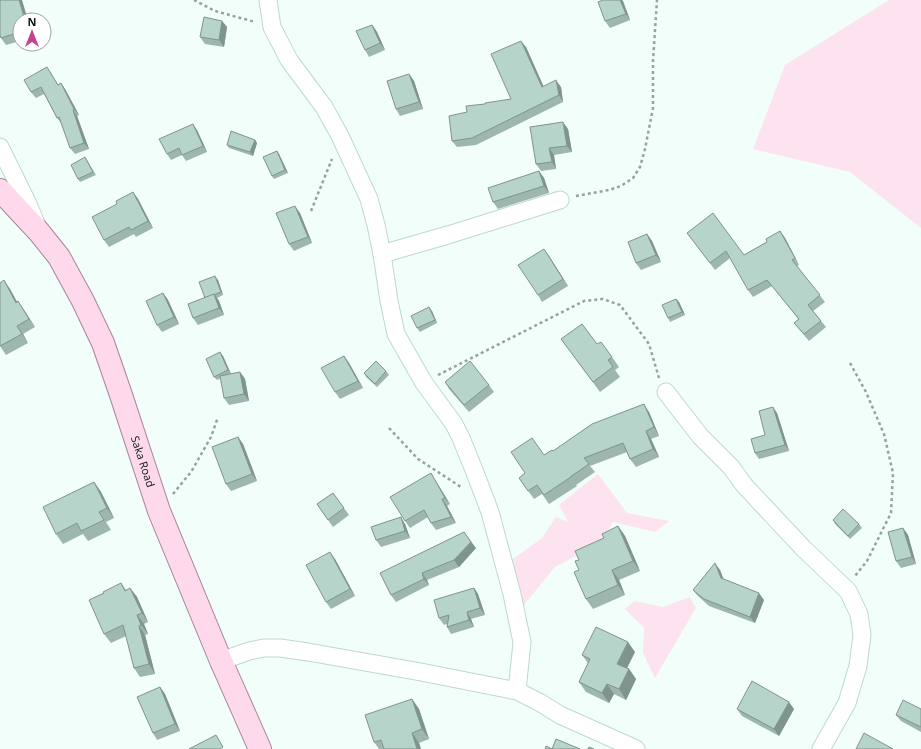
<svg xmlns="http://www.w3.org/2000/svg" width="921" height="749" viewBox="0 0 921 749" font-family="'Open Sans',sans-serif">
<rect width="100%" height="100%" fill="#f2fefa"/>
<g fill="#fce3ef">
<polygon points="889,0 921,0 921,228 850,172 753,149 785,65"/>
<polygon points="598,474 627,513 669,521 655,532 613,522 601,543 555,567 518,612 508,563 542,538 556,517 568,522 559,505"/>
<polygon points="690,597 696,608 655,678 643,653 644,628 625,609 635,601 663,607"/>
</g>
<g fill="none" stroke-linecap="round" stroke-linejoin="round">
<defs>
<g id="minor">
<polyline points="268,0 272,27 289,60 324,107 340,136 369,199 376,225 382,254 389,301 396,334 424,383 454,424 461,438 474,470 490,512 512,594 522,642 517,691"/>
<polyline points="0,147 28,204 37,226"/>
<polyline points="382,254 448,235 560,200"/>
<polyline points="666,392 700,436 731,467 744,485 803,548 848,591 859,614 862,635 858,666 847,703 821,749"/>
<polyline points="221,661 249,651 264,648 280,648 308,652 421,672 517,691 539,702 560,715 636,749"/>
</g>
<g id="major">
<path id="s1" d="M0,190L39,232L59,257L83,301L103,343L121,395L159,511L221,661L260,749"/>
</g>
</defs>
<use href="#minor" stroke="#bbd9cf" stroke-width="19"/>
<use href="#major" stroke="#a88596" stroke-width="24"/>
<g stroke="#96a29e" stroke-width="2.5" stroke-dasharray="3 3" stroke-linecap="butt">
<polyline points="194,0 215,11 255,22"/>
<polyline points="576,196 609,190 621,186 633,178 640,167 645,149 653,108 653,61 657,0"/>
<polyline points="311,211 332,159"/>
<polyline points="850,363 866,392 884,434 893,473 891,513 867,561 855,576"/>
<polyline points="438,375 584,301 603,299 620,305 649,344 659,378"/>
<polyline points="389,428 418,459 461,487"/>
<polyline points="173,494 191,472 211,437 218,417"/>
</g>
<use href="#minor" stroke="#fff" stroke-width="17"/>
<use href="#major" stroke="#fdd9eb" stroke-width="22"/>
</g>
<g fill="#9db6ae">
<polygon points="603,0 622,0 630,20 610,28 605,21"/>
<polygon points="20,20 20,41 6,45 1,38"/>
<polygon points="222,21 227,27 224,47 205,44 200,37"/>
<polygon points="372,25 377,32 385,50 369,57 365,50"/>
<polygon points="526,47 543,86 561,87 563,102 476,145 457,147 452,141 467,112 485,104 511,99"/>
<polygon points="51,73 58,85 61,83 65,89 79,115 77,116 89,149 75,154 70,148 62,124 57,118 44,94 36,98 31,92"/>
<polygon points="409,74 414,81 423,109 400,116 396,109"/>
<polygon points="530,127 568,129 572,152 554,155 556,169 541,171 536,164"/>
<polygon points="197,130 207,152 186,161 182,155 171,160 167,154"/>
<polygon points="255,140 257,143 253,156 229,148 227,145"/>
<polygon points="277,151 279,154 288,173 274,179 272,176"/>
<polygon points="85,157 96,175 80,182 78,179"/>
<polygon points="539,171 544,178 549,193 498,209 493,202"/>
<polygon points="133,192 138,199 153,228 136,237 134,234 109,247 104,240 117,204"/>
<polygon points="300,213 312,243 294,251 289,244"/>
<polygon points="780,231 785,238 799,265 797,266 825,302 813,311 826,327 809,341 794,323 799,320 772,286 753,297 748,290 730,258 715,270 687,233 744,255 767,242"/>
<polygon points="647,234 652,241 661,262 641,270 636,263"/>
<polygon points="549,256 568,286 542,302 538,295"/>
<polygon points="218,280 223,295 217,298 219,301 224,315 198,325 193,318 205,298"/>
<polygon points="1,282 10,289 17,302 24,310 35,327 23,334 28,343 6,355 0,346"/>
<polygon points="163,293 168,300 179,324 162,332 157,325"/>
<polygon points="676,299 679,302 685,315 670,322 668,318"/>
<polygon points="432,311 437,323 420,332 417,328"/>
<polygon points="561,339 597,344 612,357 619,367 615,370 620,377 600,392"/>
<polygon points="223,356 231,374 240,372 245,379 249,401 229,405 224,398 221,378 217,380 214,377"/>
<polygon points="344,356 349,363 363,388 340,399 335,392"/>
<polygon points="386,371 389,375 377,387 366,377 364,373"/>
<polygon points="445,382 489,385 494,392 469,412 449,389"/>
<polygon points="649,412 659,436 651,439 659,457 636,467 630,459 627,452 590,466 595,472 576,485 577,486 549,504 542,494 534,499 519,478 525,473 544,455 553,451"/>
<polygon points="777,413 789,451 759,459 755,453"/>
<polygon points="238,437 243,444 257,481 231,491 226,484"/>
<polygon points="431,473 450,504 447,506 456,523 436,530 431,523 428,517 410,528 405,521"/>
<polygon points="94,482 101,492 114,518 106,522 111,530 88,541 83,534 63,544 56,534"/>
<polygon points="333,493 349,515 333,527 317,504"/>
<polygon points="833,520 859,524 862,528 850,539 835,524"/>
<polygon points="405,524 410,538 381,547 376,540"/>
<polygon points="618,526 625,536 640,571 619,580 625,595 593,609 586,599 579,570 604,538"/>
<polygon points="903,528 908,535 916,564 901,568 896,561"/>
<polygon points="476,548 459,567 427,580 429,585 396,602 391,595 380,573"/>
<polygon points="335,559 355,596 331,609 326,602"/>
<polygon points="720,570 723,579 764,600 755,623 709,606 698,596 693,590"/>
<polygon points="121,583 126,590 130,588 137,597 148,622 144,624 148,634 145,635 155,674 140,677 134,668 126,636 111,643 104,634 104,593"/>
<polygon points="474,588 478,594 485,615 471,619 474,627 451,634 447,627 447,624 444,625 439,618"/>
<polygon points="635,652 627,668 629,669 636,679 626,700 614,694 609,703 586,692 579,682 588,663 582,655"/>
<polygon points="160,687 165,694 180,731 157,740 153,733"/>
<polygon points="412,699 419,709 429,739 419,743 421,749 379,749 374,742"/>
<polygon points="737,709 794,709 779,736 742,716"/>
<polygon points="921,709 921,732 901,721 896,715"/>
</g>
<g fill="#7f948d">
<polygon points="19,0 22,0 28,20 25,20"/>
<polygon points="620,0 622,0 623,1 630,20 626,14"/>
<polygon points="222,21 227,27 224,47 219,40"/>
<polygon points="372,25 377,32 385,50 380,43"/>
<polygon points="521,41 526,47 547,94 542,87"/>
<polygon points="409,74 414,81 423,109 419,102"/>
<polygon points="556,80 561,87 563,102 559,95"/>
<polygon points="61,83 65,89 79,115 74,109"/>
<polygon points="73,110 77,116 89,149 84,143"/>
<polygon points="563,122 568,129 572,152 567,146"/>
<polygon points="193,124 197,130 207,152 203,146"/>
<polygon points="255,140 257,143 253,156 250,152"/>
<polygon points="549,148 554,155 556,169 552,162"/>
<polygon points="277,151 279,154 288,173 285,170"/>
<polygon points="539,171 544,178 549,193 544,186"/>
<polygon points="133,192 138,199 153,228 148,221"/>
<polygon points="295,206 300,213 312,243 308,237"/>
<polygon points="780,231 785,238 799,265 795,258"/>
<polygon points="647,234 652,241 661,262 656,255"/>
<polygon points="544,249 549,256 568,286 563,279"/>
<polygon points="215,276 218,280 223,295 221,292"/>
<polygon points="4,280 10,289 22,311 16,303"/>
<polygon points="163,293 168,300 179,324 174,317"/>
<polygon points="214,294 219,301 224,315 219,308"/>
<polygon points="676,299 679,302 685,315 682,312"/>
<polygon points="18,301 24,310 35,327 29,319"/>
<polygon points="429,307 432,311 437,323 435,320"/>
<polygon points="17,326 23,334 28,343 22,334"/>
<polygon points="220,352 223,356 231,374 228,370"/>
<polygon points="344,356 349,363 363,388 358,381"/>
<polygon points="240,372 245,379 249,401 244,394"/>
<polygon points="644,404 649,412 659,436 654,427"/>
<polygon points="773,407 777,413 789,451 785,445"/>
<polygon points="646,431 651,439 659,457 653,449"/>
<polygon points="238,437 243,444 257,481 252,474"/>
<polygon points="431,473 435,480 450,504 445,498"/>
<polygon points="94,482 101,492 114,518 107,508"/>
<polygon points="442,499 447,506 456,523 451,517"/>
<polygon points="401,517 405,524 410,538 405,531"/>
<polygon points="618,526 625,536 640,571 633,561"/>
<polygon points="903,528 908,535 916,564 912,557"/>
<polygon points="464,532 476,548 459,567 454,560"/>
<polygon points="330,552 335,559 355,596 350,589"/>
<polygon points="715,563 720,570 726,585 721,578"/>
<polygon points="612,570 619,580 625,595 618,585"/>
<polygon points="422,573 427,580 429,585 424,579"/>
<polygon points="130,588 137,597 148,622 142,613"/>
<polygon points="474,588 478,594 485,615 480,608"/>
<polygon points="759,593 764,600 755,623 750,617"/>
<polygon points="467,612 471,619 474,627 469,620"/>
<polygon points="137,615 144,624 148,634 141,625"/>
<polygon points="139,626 145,635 155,674 149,664"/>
<polygon points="628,642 635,652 624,674 617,664"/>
<polygon points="629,669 636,679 626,700 619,689"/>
<polygon points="607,684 614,694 609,703 602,693"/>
<polygon points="160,687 165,694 180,731 175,724"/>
<polygon points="412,699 419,709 429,739 422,729"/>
<polygon points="789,702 794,709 779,736 774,729"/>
<polygon points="412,733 419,743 421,749 417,749"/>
</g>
<g fill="#b6d4ca" stroke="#7f948d">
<polygon points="0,0 19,0 25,20 20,20 20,32 1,38 0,35"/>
<polygon points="603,0 620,0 626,14 605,21 598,2"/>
<polygon points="204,17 222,21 219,40 200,37"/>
<polygon points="372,25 380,43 365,50 356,31"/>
<polygon points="521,41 542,87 556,80 559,95 472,138 452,141 449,116 467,112 466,106 485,104 485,103 511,99 491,54"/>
<polygon points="47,67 58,85 61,83 74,109 73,110 84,143 70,148 59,117 57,118 41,87 31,92 24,80"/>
<polygon points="409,74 419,102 396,109 387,81"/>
<polygon points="563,122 567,146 549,148 552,162 536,164 530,127"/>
<polygon points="193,124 203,146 182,155 179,148 167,154 159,139"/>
<polygon points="231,131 255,140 250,152 227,145"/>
<polygon points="277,151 285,170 272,176 263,157"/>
<polygon points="85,157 93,172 78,179 71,165"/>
<polygon points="539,171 544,186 493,202 488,188"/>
<polygon points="133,192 148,221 131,230 129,227 104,240 92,217 117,204 116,201"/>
<polygon points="295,206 308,237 289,244 276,213"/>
<polygon points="713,213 744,255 767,242 766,239 780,231 795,258 792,260 820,295 808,305 821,321 804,334 794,323 799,319 767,280 748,290 726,251 710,263 687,233"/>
<polygon points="647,234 656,255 636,263 628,242"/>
<polygon points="544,249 563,279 538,295 518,265"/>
<polygon points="215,276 221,292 205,298 199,282"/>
<polygon points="4,280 16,303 18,301 29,319 17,326 22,334 0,346 0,283"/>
<polygon points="163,293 174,317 157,325 146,301"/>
<polygon points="214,294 219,308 193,318 188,304"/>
<polygon points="676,299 682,312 668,318 662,305"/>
<polygon points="429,307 435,320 417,328 411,316"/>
<polygon points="582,324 597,344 601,342 612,357 608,360 613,367 593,382 561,339"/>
<polygon points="220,352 228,370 214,377 206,359"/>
<polygon points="344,356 358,381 335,392 321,368"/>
<polygon points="376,361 386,371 375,384 364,373"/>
<polygon points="470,361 489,385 464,405 445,382"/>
<polygon points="240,372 244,394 224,398 220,376"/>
<polygon points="644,404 654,427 646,431 653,449 630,459 623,443 584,458 589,464 570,477 571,477 544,495 537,485 528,491 519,478 525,473 511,452 532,438 544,455 552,450 553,451 592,424"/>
<polygon points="773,407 785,445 755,453 751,439 765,435 759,411"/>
<polygon points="238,437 252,474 226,484 212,447"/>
<polygon points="431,473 445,498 442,499 451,517 431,523 424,510 405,521 390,497"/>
<polygon points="94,482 107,508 99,512 104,520 81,531 77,523 56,534 43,507"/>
<polygon points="333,493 344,508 328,520 317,504"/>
<polygon points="843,509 859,524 848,536 833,520"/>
<polygon points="401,517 405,531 376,540 371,527"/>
<polygon points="618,526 633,561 612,570 618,585 586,599 574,572 579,570 575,561 579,560 575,551 604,538 602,534"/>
<polygon points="903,528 912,557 896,561 888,532"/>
<polygon points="464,532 471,542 454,560 422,573 424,579 391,595 380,573"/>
<polygon points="330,552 350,589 326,602 306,565"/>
<polygon points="715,563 721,578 759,593 750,617 704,599 693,590"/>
<polygon points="121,583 125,591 130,588 142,613 137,615 141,625 139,626 149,664 134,668 123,625 104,634 89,600 104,593 103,592"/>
<polygon points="474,588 480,608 467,612 469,620 447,627 449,615 439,618 434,600"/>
<polygon points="596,627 628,642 617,664 629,669 619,689 607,684 602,693 579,682 590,659 582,655"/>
<polygon points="752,681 789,702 774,729 737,709"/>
<polygon points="160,687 175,724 153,733 137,697"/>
<polygon points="412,699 422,729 412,733 417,749 384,749 381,740 374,742 365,715"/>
<polygon points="903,700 921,709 921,727 896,715"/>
<polygon points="864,733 893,749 856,749"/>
<polygon points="216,735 223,747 220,749 189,749"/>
<polygon points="556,739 580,749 552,749"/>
<polygon points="546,746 552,749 545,749"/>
<polygon points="589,747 594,749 588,749"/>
</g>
<g text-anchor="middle" stroke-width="3" stroke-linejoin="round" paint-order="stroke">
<g font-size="11" fill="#0c1713" stroke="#fff">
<text dy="4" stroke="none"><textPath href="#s1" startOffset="311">Saka Road</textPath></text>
</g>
</g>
<g transform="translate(32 32)"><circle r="19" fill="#ffffff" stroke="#9ea2a1"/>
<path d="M0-3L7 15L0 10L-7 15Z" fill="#c3438e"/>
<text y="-6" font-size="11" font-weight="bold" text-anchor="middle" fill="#0c1713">N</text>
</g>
</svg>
